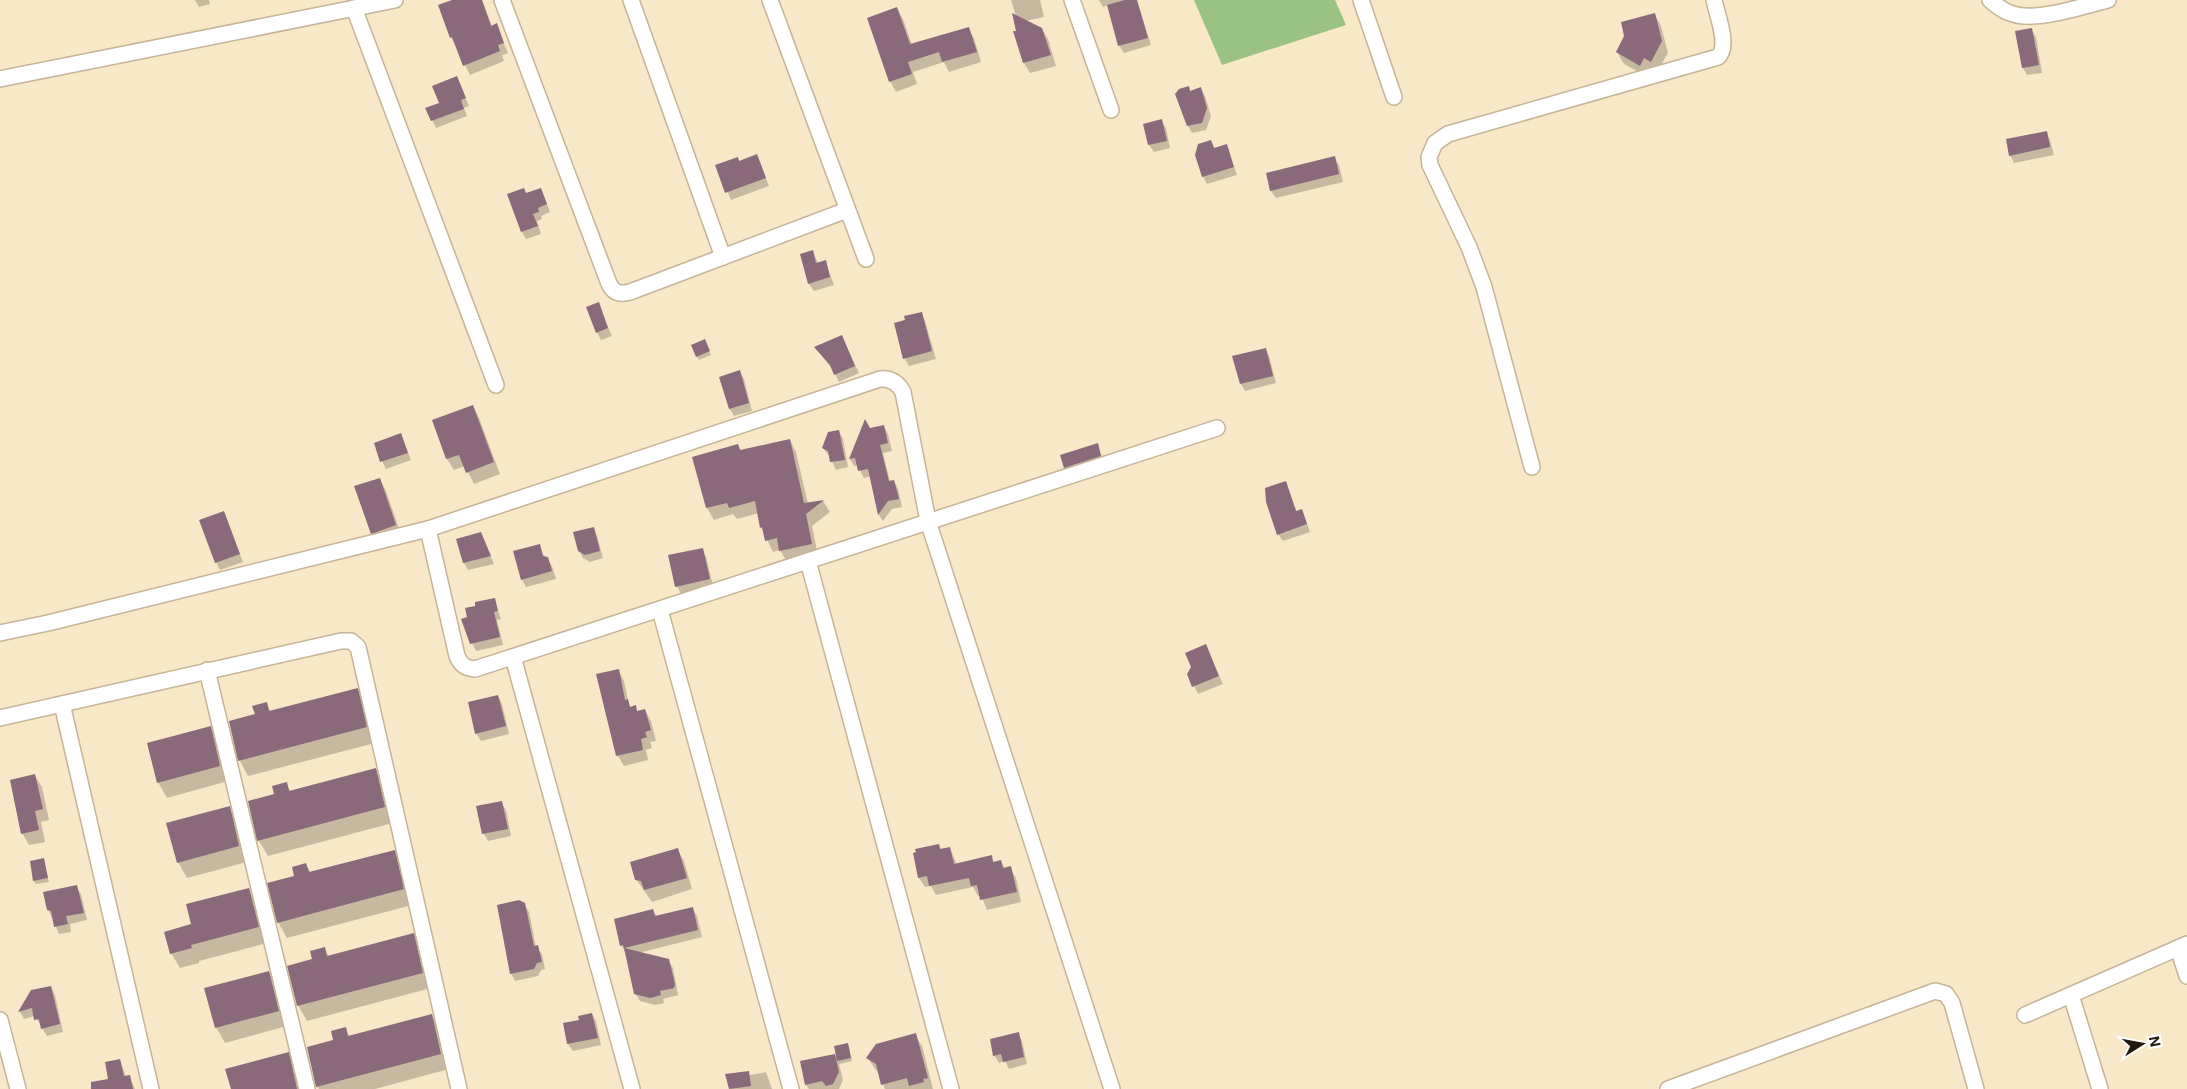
<svg xmlns="http://www.w3.org/2000/svg" width="2187" height="1089" viewBox="0 0 2187 1089" font-family="Inter,sans-serif">
<rect width="100%" height="100%" fill="#f9e8c7"/>
<polygon fill="#9ac284" points="1194,0 1335,0 1346,25 1222,65"/>
<g fill="#0003">
<polygon points="195,0 209,0 210,4 199,7"/>
<polygon points="456,0 482,0 492,26 496,25 508,53 502,55 504,61 470,75 451,37"/>
<polygon points="1011,0 1040,0 1044,17 1026,21 1042,29 1048,39 1056,66 1030,73 1024,63 1015,32 1017,31 1016,16"/>
<polygon points="1099,0 1137,0 1151,45 1124,53 1119,45 1108,5 1103,7"/>
<polygon points="897,9 903,19 912,45 968,28 974,38 981,62 949,72 944,62 913,72 917,84 896,92 890,81"/>
<polygon points="1655,15 1661,26 1668,53 1657,72 1646,76 1624,64 1617,52"/>
<polygon points="2031,29 2036,37 2042,73 2027,75 2023,68 2016,32"/>
<polygon points="457,78 469,106 464,108 467,116 436,128 427,109 440,104"/>
<polygon points="1188,88 1191,92 1201,89 1205,96 1211,116 1206,130 1192,133 1188,126"/>
<polygon points="1161,121 1166,128 1170,148 1154,152 1149,145"/>
<polygon points="2046,132 2050,140 2054,155 2014,163 2010,155"/>
<polygon points="1211,142 1215,149 1226,146 1237,175 1207,184 1203,176"/>
<polygon points="1334,157 1339,165 1343,182 1276,198 1271,191 1267,174"/>
<polygon points="739,162 760,163 769,186 731,200 716,166"/>
<polygon points="541,189 550,212 541,216 542,219 537,221 541,234 526,239 522,232 526,195"/>
<polygon points="813,252 818,263 825,261 834,285 814,291 809,284 801,255"/>
<polygon points="598,304 612,336 601,340 597,332"/>
<polygon points="921,313 925,321 936,359 909,366 905,359 895,324"/>
<polygon points="842,337 859,373 839,382 833,370 816,348"/>
<polygon points="706,344 711,355 699,360 697,356"/>
<polygon points="1265,349 1269,356 1276,383 1245,391 1241,384 1234,357"/>
<polygon points="740,372 744,379 752,411 734,416 730,409"/>
<polygon points="473,406 479,418 500,474 474,484 465,466 454,470 447,459 434,420"/>
<polygon points="865,422 870,430 884,427 888,434 892,451 883,453 890,482 894,481 898,489 902,507 892,509 883,521 879,515 871,476 864,478 858,466 854,466 850,459"/>
<polygon points="839,431 843,439 848,467 836,470 830,457 823,448"/>
<polygon points="401,435 411,460 386,469 382,461"/>
<polygon points="790,440 796,452 808,504 823,501 830,512 812,526 818,556 787,562 780,550 773,552 761,527 759,513 737,519 733,514 714,520 707,508 693,457 738,445 741,451"/>
<polygon points="1097,445 1105,463 1070,475 1065,467"/>
<polygon points="380,479 386,491 402,537 378,545 372,533"/>
<polygon points="1285,482 1297,512 1302,510 1310,532 1283,541 1278,534"/>
<polygon points="223,513 243,562 220,570 216,562"/>
<polygon points="593,529 597,536 603,558 590,562 583,558 579,550"/>
<polygon points="481,534 494,564 468,570 464,563 458,539"/>
<polygon points="539,545 545,558 547,558 552,566 556,579 526,587 522,580"/>
<polygon points="702,549 706,557 713,586 681,594 677,586"/>
<polygon points="494,599 501,619 497,620 503,645 476,651 472,643 469,618"/>
<polygon points="1205,646 1223,684 1198,694 1188,674"/>
<polygon points="618,670 624,681 629,705 631,708 635,707 638,712 645,710 651,721 656,741 650,742 652,748 646,750 648,760 624,766 618,756 597,675"/>
<polygon points="357,689 366,704 375,743 248,776 240,761 256,715 266,703 271,712"/>
<polygon points="498,696 502,704 509,734 481,741 476,733"/>
<polygon points="210,728 219,743 228,781 167,798 158,782"/>
<polygon points="375,769 384,785 393,823 268,856 259,841 250,802 276,795 286,783 291,792"/>
<polygon points="35,776 42,787 49,820 41,822 45,842 29,845 22,833"/>
<polygon points="501,802 506,810 511,836 488,841 484,834"/>
<polygon points="229,808 238,823 247,862 187,878 178,862"/>
<polygon points="939,845 941,850 950,848 957,865 991,857 994,863 1001,861 1005,869 1010,868 1016,878 1021,902 987,910 981,895 978,896 973,887 936,895 931,886 925,887 919,878 914,854"/>
<polygon points="677,849 684,861 692,889 652,902 636,879"/>
<polygon points="394,851 403,867 412,905 287,938 278,922 296,877 306,865 311,873"/>
<polygon points="43,860 49,882 36,884 34,881"/>
<polygon points="76,887 81,894 87,920 70,924 71,932 59,934 48,909"/>
<polygon points="249,889 257,904 267,943 199,961 199,963 180,968 171,953 193,925"/>
<polygon points="524,904 529,912 536,947 542,954 545,969 541,970 538,976 515,981 511,973"/>
<polygon points="692,908 697,916 702,937 638,953 668,960 673,968 678,995 663,999 664,1003 655,1005 640,1001 635,993 626,953 621,945 653,910 657,917"/>
<polygon points="413,934 422,950 431,988 307,1021 298,1005 314,960 324,948 329,957"/>
<polygon points="269,972 278,988 287,1026 225,1043 216,1027"/>
<polygon points="51,987 55,995 63,1032 47,1036 35,1016 24,1019 20,1012 32,992"/>
<polygon points="592,1014 596,1021 601,1045 573,1051 568,1044 564,1024 580,1021"/>
<polygon points="432,1016 441,1031 449,1069 375,1089 319,1089 317,1086 335,1041 345,1029 350,1037"/>
<polygon points="1018,1034 1022,1041 1027,1064 1009,1069 1005,1061 999,1063 994,1055"/>
<polygon points="915,1035 922,1046 933,1089 885,1089 879,1073 875,1069 868,1058"/>
<polygon points="835,1046 849,1047 852,1061 839,1064 843,1080 839,1089 809,1089 806,1085 834,1055 839,1062"/>
<polygon points="288,1053 297,1069 302,1089 232,1089"/>
<polygon points="120,1060 126,1077 129,1076 135,1089 107,1089"/>
<polygon points="748,1072 750,1075 766,1072 772,1089 731,1089 727,1075"/>
</g>
<g fill="#89697a">
<polygon points="452,0 482,0 491,26 497,23 504,43 498,45 500,51 463,66 452,37 450,38 438,5"/>
<polygon points="1125,0 1137,0 1148,38 1118,46 1107,5"/>
<polygon points="897,7 910,44 969,27 977,52 942,62 939,52 908,62 912,74 889,82 867,18"/>
<polygon points="1012,13 1042,28 1051,55 1023,63 1013,31 1016,31"/>
<polygon points="1655,13 1662,41 1651,62 1644,58 1640,66 1616,52 1624,36 1621,22"/>
<polygon points="2032,28 2039,65 2022,68 2015,31"/>
<polygon points="457,76 466,98 461,100 464,109 431,121 425,108 439,103 432,86"/>
<polygon points="1189,86 1190,91 1201,87 1207,108 1202,123 1187,126 1175,94 1179,89"/>
<polygon points="1162,119 1167,141 1148,145 1143,124"/>
<polygon points="2047,131 2050,147 2009,156 2006,139"/>
<polygon points="1211,140 1214,148 1227,144 1234,167 1202,177 1195,155 1198,144"/>
<polygon points="757,154 766,178 725,193 715,165 738,157 739,161"/>
<polygon points="1335,156 1339,174 1270,191 1266,173"/>
<polygon points="524,188 526,193 541,188 547,204 538,208 539,212 533,214 538,226 521,232 507,194"/>
<polygon points="813,250 816,263 826,260 830,277 808,284 800,254"/>
<polygon points="599,302 608,328 596,333 586,307"/>
<polygon points="922,312 932,351 903,359 894,323 905,320 904,316"/>
<polygon points="842,335 855,366 834,375 830,365 814,347"/>
<polygon points="705,339 710,351 696,357 691,345"/>
<polygon points="1266,348 1273,376 1240,384 1232,356"/>
<polygon points="740,370 749,403 729,409 719,377"/>
<polygon points="473,405 494,462 466,473 459,455 446,459 432,420"/>
<polygon points="865,419 870,428 884,425 888,443 880,445 889,481 894,480 899,499 888,501 878,515 868,469 858,471 855,458 849,459"/>
<polygon points="839,430 845,460 830,462 828,451 822,448 828,432"/>
<polygon points="401,433 408,453 380,462 374,443"/>
<polygon points="790,439 804,503 824,500 806,514 812,544 779,551 777,538 765,541 762,527 760,528 755,501 729,508 727,503 706,508 692,457 738,444 740,450"/>
<polygon points="1098,443 1101,456 1064,468 1060,455"/>
<polygon points="380,478 396,525 371,534 354,486"/>
<polygon points="1286,481 1296,511 1302,509 1307,524 1277,535 1266,502 1265,488"/>
<polygon points="224,511 240,554 215,563 199,520"/>
<polygon points="594,527 600,551 585,555 578,551 573,532"/>
<polygon points="481,532 491,556 463,563 456,539"/>
<polygon points="540,544 543,556 548,557 552,571 521,580 513,551"/>
<polygon points="703,548 710,579 675,587 668,555"/>
<polygon points="495,598 498,611 494,612 500,637 470,644 461,619 467,617 465,608 475,606 475,602"/>
<polygon points="1206,644 1219,676 1192,687 1187,674 1191,667 1185,653"/>
<polygon points="619,669 625,700 628,699 630,707 636,705 637,711 645,709 651,730 645,732 647,737 641,739 643,750 616,756 596,674"/>
<polygon points="358,688 367,727 238,761 229,721 255,714 252,706 267,702 269,711"/>
<polygon points="498,695 506,726 475,734 468,702"/>
<polygon points="211,726 220,766 157,783 147,743"/>
<polygon points="376,768 385,807 257,841 248,801 274,794 272,786 287,782 289,791"/>
<polygon points="35,774 43,809 35,811 39,830 21,834 10,780"/>
<polygon points="502,801 508,829 482,834 476,806"/>
<polygon points="230,806 239,846 177,863 166,823"/>
<polygon points="939,844 940,849 950,847 954,864 992,855 993,862 1001,860 1003,868 1011,866 1017,892 980,900 977,885 971,886 969,878 929,886 927,876 918,878 913,853 916,852 915,849"/>
<polygon points="678,848 687,878 644,890 641,881 635,880 630,862"/>
<polygon points="395,850 404,889 277,923 267,883 294,876 292,867 306,863 309,872"/>
<polygon points="44,858 48,878 33,881 30,861"/>
<polygon points="77,885 84,913 66,916 68,924 54,927 51,911 47,910 43,892"/>
<polygon points="249,888 259,927 191,945 192,948 170,954 164,932 191,924 186,904"/>
<polygon points="519,900 525,903 534,946 538,945 542,962 537,963 534,969 510,974 497,905"/>
<polygon points="693,907 698,930 624,948 623,945 620,946 614,919 653,909 655,916"/>
<polygon points="414,933 423,973 297,1006 287,966 312,959 310,951 325,947 327,956"/>
<polygon points="624,948 669,959 675,984 674,988 660,991 661,995 650,998 634,994"/>
<polygon points="269,971 279,1011 215,1028 204,988"/>
<polygon points="51,986 60,1024 41,1029 39,1019 34,1020 32,1008 18,1012 31,990"/>
<polygon points="592,1013 598,1038 567,1044 563,1023 579,1020 578,1016"/>
<polygon points="432,1014 441,1054 316,1087 307,1047 333,1040 331,1031 346,1027 348,1036"/>
<polygon points="1019,1032 1024,1057 1003,1062 1001,1054 993,1056 990,1039"/>
<polygon points="916,1033 928,1078 923,1079 924,1082 909,1086 907,1078 881,1085 876,1064 866,1058 876,1044"/>
<polygon points="848,1043 851,1058 837,1061 834,1046"/>
<polygon points="289,1052 297,1089 231,1089 225,1069"/>
<polygon points="835,1054 839,1072 833,1084 826,1086 822,1081 805,1085 800,1061"/>
<polygon points="120,1059 124,1076 130,1075 133,1089 91,1089 91,1082 108,1079 105,1062"/>
<polygon points="749,1071 751,1086 729,1089 725,1074"/>
</g>
<g fill="none" stroke-linecap="round" stroke-linejoin="round">
<defs>
<g id="street">
<path d="M502,0L608,281C612,292 619,295 630,292L847,210"/>
<polyline points="631,0 723,257"/>
<polyline points="770,0 866,259"/>
<polyline points="1072,0 1111,110"/>
<polyline points="1361,0 1394,97"/>
<path d="M1990,0C1997,6 2004,12 2013,14C2037,22 2083,6 2108,0"/>
<polyline points="354,8 496,385"/>
<polyline points="0,79 395,0"/>
<path d="M1532,467L1484,287L1469,247L1430,165L1429,157L1435,143L1448,134L1718,57C1730,46 1717,15 1714,0"/>
<path d="M428,529L457,656C461,665 465,668 475,669L1217,428"/>
<polyline points="808,561 951,1089"/>
<polyline points="660,610 791,1089"/>
<path d="M0,633L48,623L428,529L880,379C891,378 898,383 903,392L928,521L1112,1089"/>
<polyline points="513,657 632,1089"/>
<polyline points="207,670 307,1089"/>
<polyline points="62,704 151,1089"/>
<polyline points="0,718 341,641 351,641 358,647 459,1089"/>
<polyline points="2178,948 2187,976"/>
<polyline points="2071,995 2100,1089"/>
<polyline points="2025,1015 2187,944"/>
<polyline points="0,1020 18,1089"/>
<polyline points="1668,1089 1935,991 1946,994 1952,1003 1976,1089"/>
</g>
</defs>
<use href="#street" stroke="#c5b495" stroke-width="18"/>
<use href="#street" stroke="#fff" stroke-width="15"/>
</g>
<g transform="translate(2142 1044) rotate(79)" stroke="#ffffff" stroke-width="4" paint-order="stroke">
<path d="M0-4L9 19L0 12L-9 19Z" fill="#211b0f"/>
<text y="-8" font-size="14" font-weight="bold" text-anchor="middle" fill="#211b0f">N</text>
</g>
</svg>
